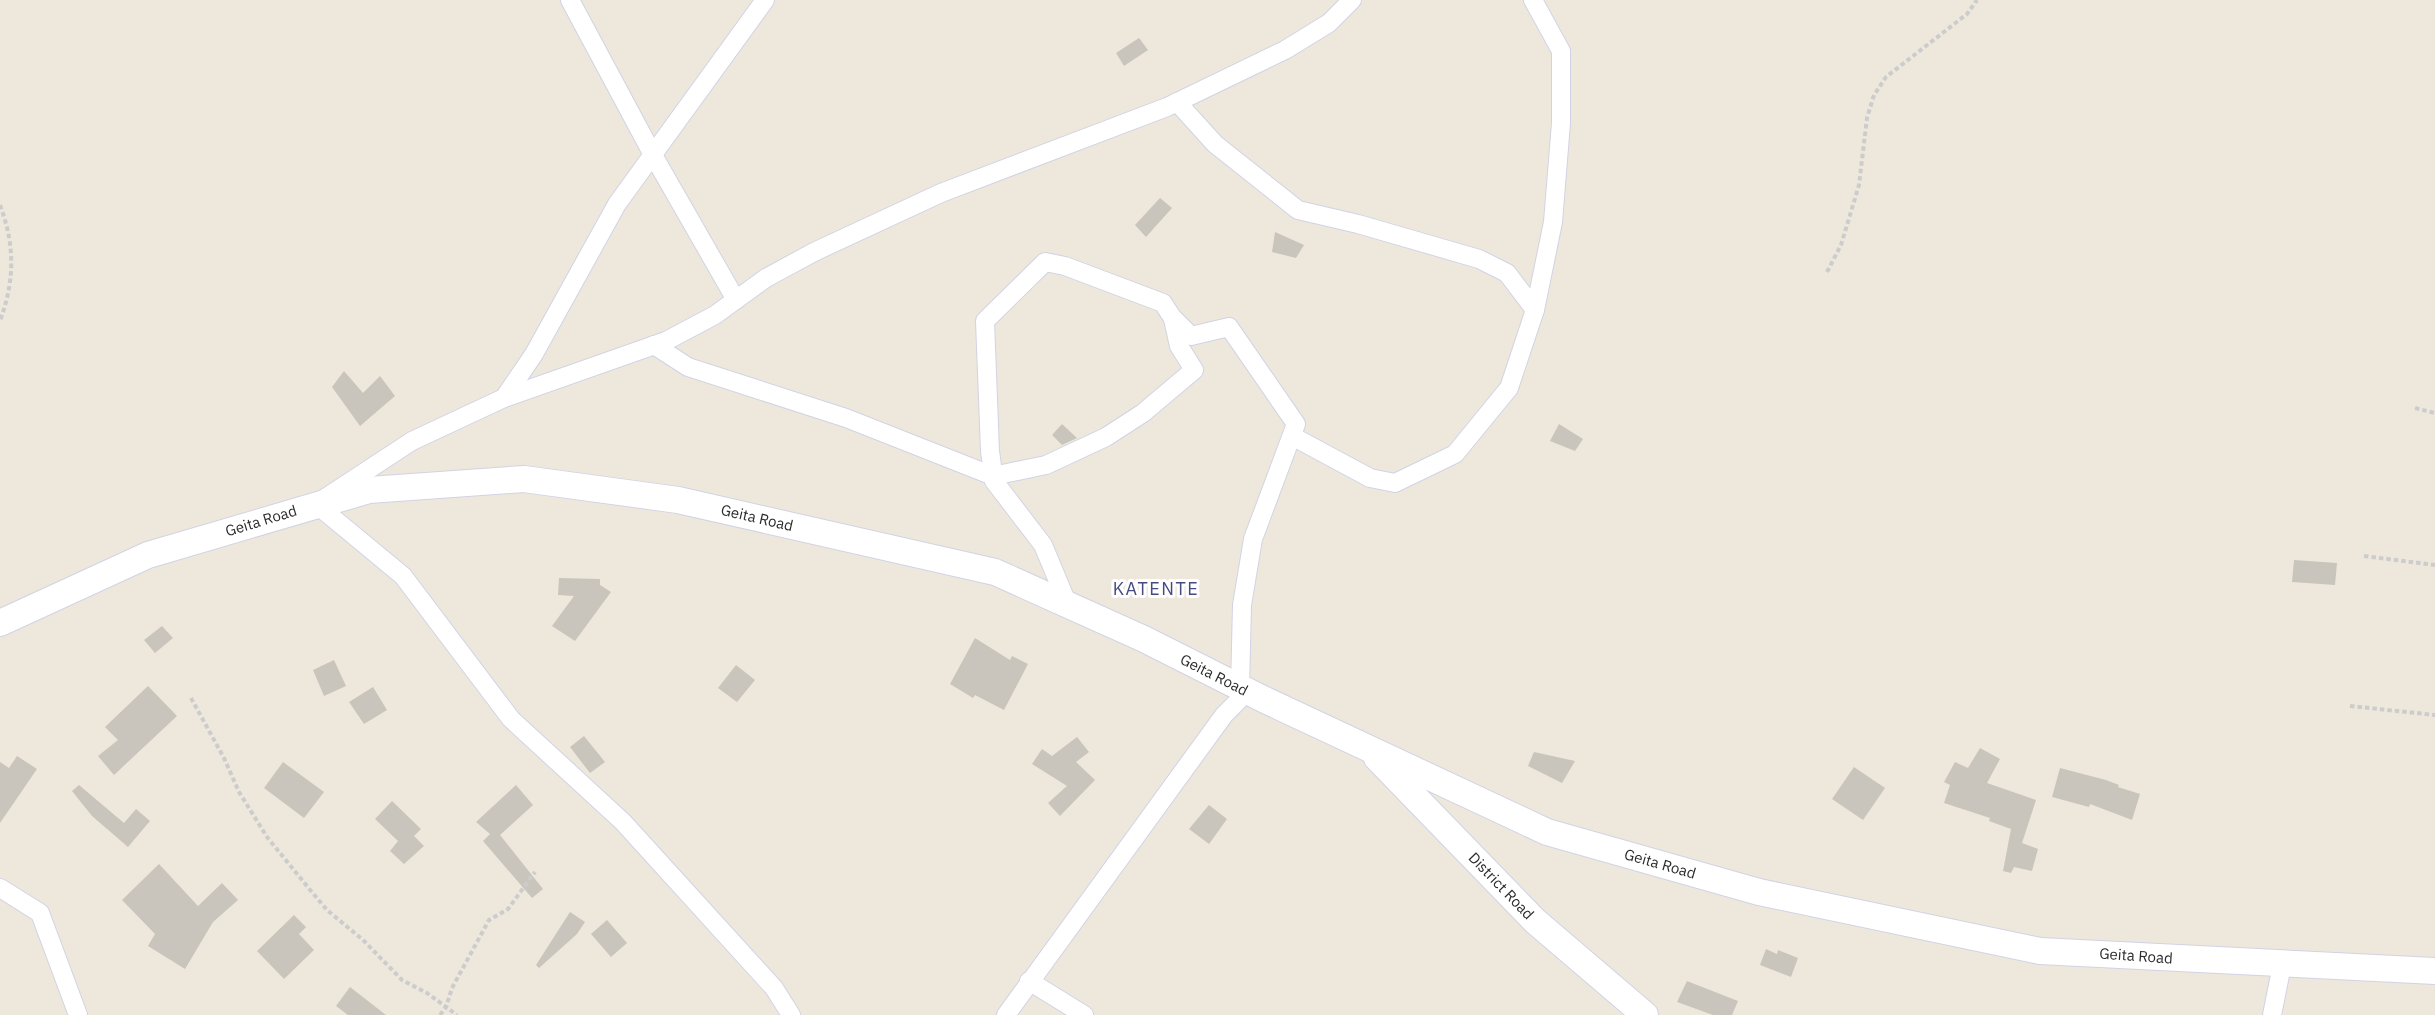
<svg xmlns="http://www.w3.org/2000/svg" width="2435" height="1015" viewBox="0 0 2435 1015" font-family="'IBM Plex Sans',sans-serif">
<rect width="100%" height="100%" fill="#eee8dc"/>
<g fill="#c9c5bc">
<polygon points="1139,38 1148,50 1124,66 1116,53"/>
<polygon points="1160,198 1172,208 1146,237 1135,225"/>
<polygon points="1275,232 1304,245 1296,258 1272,252"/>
<polygon points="344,371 363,393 380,376 395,396 360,426 332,387"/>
<polygon points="1062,424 1077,438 1062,445 1052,435"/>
<polygon points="1559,424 1583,439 1575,451 1550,441"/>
<polygon points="2294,560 2337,563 2335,585 2292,582"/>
<polygon points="559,578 600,579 600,585 611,592 575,641 552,626 574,596 558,595"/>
<polygon points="162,626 173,638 155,653 144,640"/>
<polygon points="975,638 1010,660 1012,656 1028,664 1004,710 975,695 973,698 950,684"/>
<polygon points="334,660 346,686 324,696 313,670"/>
<polygon points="736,665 755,680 737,702 718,688"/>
<polygon points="148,686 177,716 114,775 98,756 118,740 105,727"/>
<polygon points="373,687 387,710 364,724 349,702"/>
<polygon points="584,736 605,762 590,773 570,747"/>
<polygon points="1077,737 1089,752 1076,762 1095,780 1060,816 1048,803 1067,786 1032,764 1042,749 1052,756"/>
<polygon points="1980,748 2000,759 1987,783 2036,800 2022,843 2038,849 2032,871 2014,867 2011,873 2003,871 2011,829 1989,821 1990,818 1944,803 1950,785 1944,782 1955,762 1968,768"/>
<polygon points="1534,752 1575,761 1562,783 1528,766"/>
<polygon points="17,756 37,769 0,823 0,762 9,768"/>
<polygon points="283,762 324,792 304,818 264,788"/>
<polygon points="1854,767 1885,788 1863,820 1832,799"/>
<polygon points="2060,768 2106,780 2119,785 2118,787 2140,794 2132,820 2090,804 2089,807 2052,797"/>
<polygon points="79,785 124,823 136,809 150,821 128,847 92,816 72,791"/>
<polygon points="516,785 533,805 500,835 543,889 532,898 483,841 490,834 476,822"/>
<polygon points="392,801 421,829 414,836 424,846 404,864 390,851 398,841 375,819"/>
<polygon points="1209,805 1227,819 1209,844 1189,829"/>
<polygon points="159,864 198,906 222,883 238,900 213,922 185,969 148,946 155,934 122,900"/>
<polygon points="570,912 585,922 577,934 539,968 536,965"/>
<polygon points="294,915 306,927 299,934 314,950 284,979 257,951"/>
<polygon points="607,920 627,943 611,957 591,934"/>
<polygon points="1766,949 1777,954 1778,950 1798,958 1791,977 1760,965"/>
<polygon points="1687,981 1738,1001 1732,1015 1713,1015 1677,1002"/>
<polygon points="350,987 386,1015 348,1015 336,1006"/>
</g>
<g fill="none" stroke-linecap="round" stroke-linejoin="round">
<defs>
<g id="street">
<polyline points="570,0 653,155 736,300"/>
<polyline points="1177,102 1215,144 1298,210 1358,224 1479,259 1507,273 1535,310"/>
<polyline points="654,345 688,367 846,418 993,476 1046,465 1106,437 1143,413 1194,370 1179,346 1173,319"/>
<polyline points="504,398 534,354 617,204 765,0"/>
<polyline points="1292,436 1370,478 1395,483 1455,454 1509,388 1535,310 1553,222 1561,123 1561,51 1533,0"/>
<polyline points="1068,605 1043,545 994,481 990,451 985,321 1045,262 1065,266 1163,303 1172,317 1191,336 1229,327 1296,424 1253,539 1242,605 1240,688"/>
<polyline points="0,888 40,913 78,1015"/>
<polyline points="1029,981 1084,1015"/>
<polyline points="791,1015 774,988 623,822 511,719 403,576 316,504 412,441 504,398 666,341 715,315 766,278 814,252 941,193 1167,107 1285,50 1329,23 1352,0"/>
<polyline points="1006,1015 1224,715 1247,692"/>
<polyline points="2272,1015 2282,965"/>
</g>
<g id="secondary">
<polyline points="0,623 148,555 369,490 524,479 678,500 995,572 1144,639 1263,699 1547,832 1759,892 2040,951 2435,971"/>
<polyline points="1377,758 1535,921 1645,1015"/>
</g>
</defs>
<use href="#street" stroke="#d1d3e5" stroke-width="20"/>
<use href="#secondary" stroke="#d1d3e5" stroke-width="28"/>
<g stroke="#ccc" stroke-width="4" stroke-dasharray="4.5 3" stroke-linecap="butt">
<path d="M0,205C15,245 15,280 0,321"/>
<polyline points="1827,272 1841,245 1859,185 1867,118 1874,95 1886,77 1967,14 1977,0"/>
<polyline points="2415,408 2435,413"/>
<polyline points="2364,556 2435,565"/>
<polyline points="191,698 224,758 239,792 267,837 311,891 327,910 363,940 402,980 427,993 457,1015"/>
<polyline points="2350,706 2435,715"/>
<polyline points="440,1015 446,1007 452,988 489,920 508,909 535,872"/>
</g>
<use href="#street" stroke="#fff" stroke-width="18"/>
<use href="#secondary" stroke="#fff" stroke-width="26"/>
</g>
<g text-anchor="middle" stroke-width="6" stroke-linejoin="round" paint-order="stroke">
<g font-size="15" fill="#2b2b2b" stroke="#fff">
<text transform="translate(757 518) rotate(13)" y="5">Geita Road</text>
<text transform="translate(261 521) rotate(-17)" y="5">Geita Road</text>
<text transform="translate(1214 675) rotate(27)" y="5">Geita Road</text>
<text transform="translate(1660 864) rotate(16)" y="5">Geita Road</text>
<text transform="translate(1501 886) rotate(46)" y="5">District Road</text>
<text transform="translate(2136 956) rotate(4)" y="5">Geita Road</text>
</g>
<g font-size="18" letter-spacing="1.5" fill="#474c80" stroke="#fff">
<text x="1156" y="595">KATENTE</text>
</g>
</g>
</svg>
